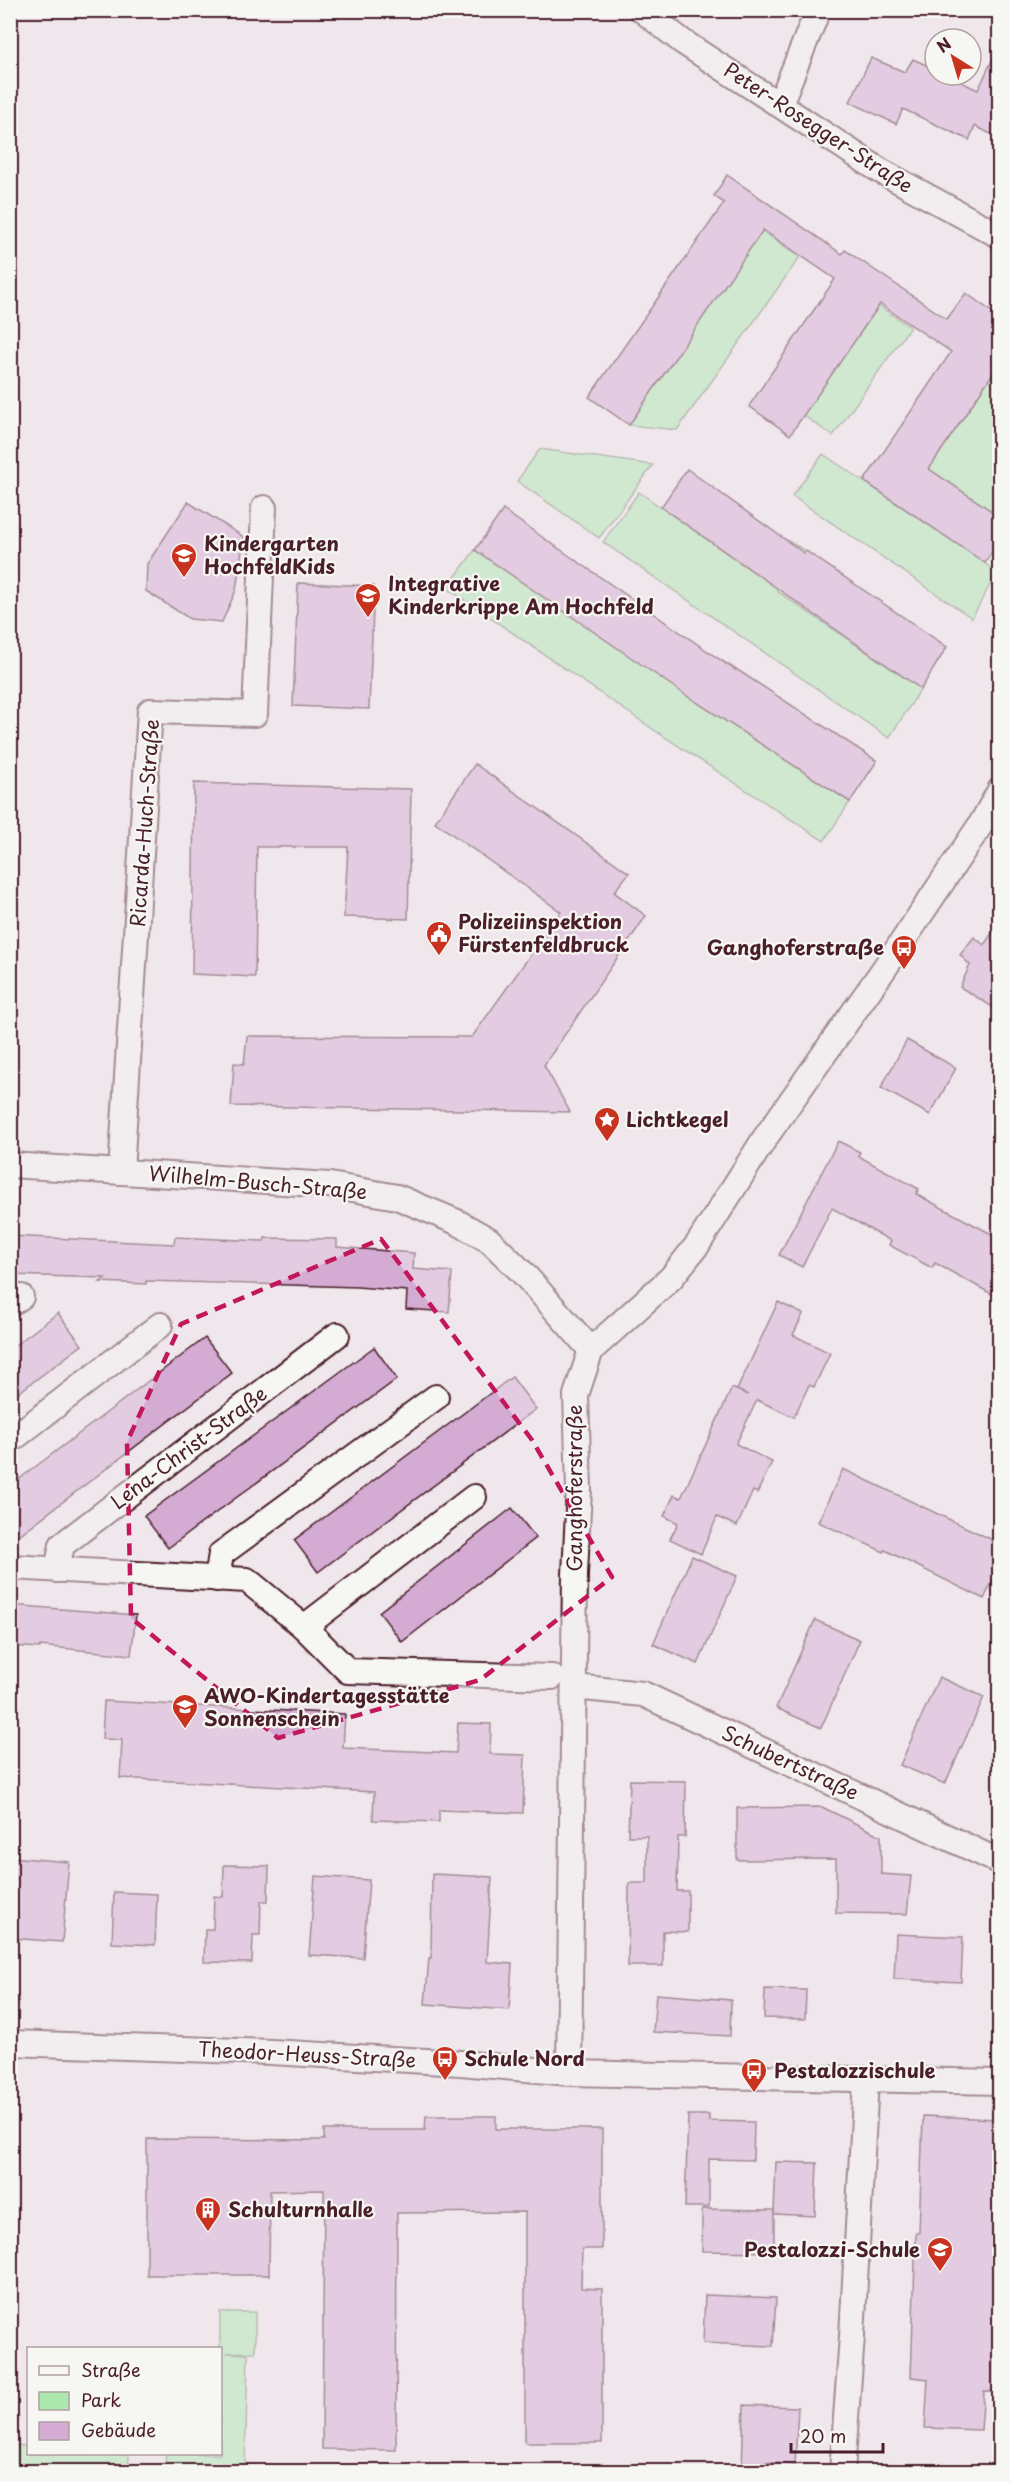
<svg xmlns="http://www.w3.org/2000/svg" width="1010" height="2482" viewBox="0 0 1010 2482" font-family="'Playpen Sans',sans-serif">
<rect width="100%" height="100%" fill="#efe7ec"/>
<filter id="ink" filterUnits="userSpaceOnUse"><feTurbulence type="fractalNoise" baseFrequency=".0167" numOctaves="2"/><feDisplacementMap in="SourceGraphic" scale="12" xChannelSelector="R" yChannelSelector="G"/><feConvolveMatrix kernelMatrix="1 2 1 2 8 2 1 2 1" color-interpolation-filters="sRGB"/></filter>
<g filter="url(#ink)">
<g fill="#abe8ae" stroke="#7a846c" stroke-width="1.5">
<polygon points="762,231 800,257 677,430 629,425"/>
<polygon points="879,306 910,327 833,436 803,415"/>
<polygon points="999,364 999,516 929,469"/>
<polygon points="540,449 653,465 599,538 517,481"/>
<polygon points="823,454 985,563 996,574 972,618 792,496"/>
<polygon points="639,492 753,571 781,537 806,551 777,591 921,689 889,738 603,542"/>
<polygon points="475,550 709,653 736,669 709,710 850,802 824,841 657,732 447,588"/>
<polygon points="220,2312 255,2312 255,2352 226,2353 248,2354 245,2471 164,2471 166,2454 220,2454"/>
<polygon points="10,2445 28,2446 28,2454 129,2454 128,2471 11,2471"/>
</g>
<g fill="#d4abd2" stroke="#4a1f2b" stroke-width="1.5">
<polygon points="999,46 999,138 975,126 969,140 903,109 896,124 850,102 871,58 905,72 913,59 935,69 935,75 946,75 978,90"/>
<polygon points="727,175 842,254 845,250 947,319 966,293 999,317 999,364 929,469 999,516 999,541 985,563 864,481 951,352 880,304 790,435 749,406 835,279 763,230 629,425 589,397 724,203 714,196"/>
<polygon points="687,469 804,553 806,551 947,647 921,689 661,507"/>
<polygon points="188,502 244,537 236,590 222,622 190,619 146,591 147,564"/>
<polygon points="503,510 735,670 736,669 877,761 850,802 687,696 475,550"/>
<polygon points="298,583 374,586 369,709 293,706"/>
<polygon points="475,764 629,873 614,892 646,916 544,1065 570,1112 231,1106 234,1063 244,1064 247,1036 472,1037 561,912 435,822"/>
<polygon points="194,783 411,789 408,919 344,917 348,847 257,847 255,977 192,974"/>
<polygon points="999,923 999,1011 960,987 970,965 960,955 974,937 984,945"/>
<polygon points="907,1040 956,1068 930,1115 881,1088"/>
<polygon points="838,1141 860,1152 858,1156 919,1189 916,1194 999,1238 999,1298 935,1263 932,1268 889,1245 891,1241 832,1208 802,1267 779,1255"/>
<polygon points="10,1236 174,1244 175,1237 264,1241 265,1238 337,1239 337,1247 414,1253 413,1269 452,1272 449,1312 406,1309 407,1291 357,1287 146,1281 146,1284 100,1282 105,1278 10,1275"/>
<polygon points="778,1302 803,1314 793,1335 830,1353 814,1387 809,1385 794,1417 757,1400 736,1444 772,1462 757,1493 753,1491 737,1526 717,1517 701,1554 670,1539 678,1523 664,1516 674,1495 681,1498 732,1388 748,1395 737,1390"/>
<polygon points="58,1313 82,1345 10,1399 10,1349"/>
<polygon points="205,1338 232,1373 10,1542 10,1486"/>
<polygon points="374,1347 397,1379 168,1548 144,1516"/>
<polygon points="512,1377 536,1409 318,1572 294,1540"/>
<polygon points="843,1469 999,1543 999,1567 984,1599 885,1550 884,1552 818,1522"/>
<polygon points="512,1508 536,1538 402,1642 379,1612"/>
<polygon points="692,1556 737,1576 698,1664 653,1644"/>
<polygon points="10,1605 136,1615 131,1655 40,1646 40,1648 10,1646"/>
<polygon points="815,1620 860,1640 821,1728 776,1708"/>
<polygon points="939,1677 984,1697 945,1784 900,1765"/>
<polygon points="104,1701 345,1714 343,1748 456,1753 458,1723 491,1724 490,1754 525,1755 523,1813 439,1810 439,1822 373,1820 374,1792 120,1778 122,1740 102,1739"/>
<polygon points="630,1780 686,1781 685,1837 678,1837 677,1891 688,1891 688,1932 663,1931 663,1966 628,1966 629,1883 647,1883 647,1836 628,1836"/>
<polygon points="822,1807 881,1836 881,1874 911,1876 907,1914 836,1913 836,1859 737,1860 737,1808"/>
<polygon points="10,1857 69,1862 62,1942 10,1938"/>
<polygon points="224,1865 269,1866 268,1901 261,1901 260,1935 253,1935 252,1963 204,1962 205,1929 213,1929 214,1896 223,1897"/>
<polygon points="432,1874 492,1877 487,1962 512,1964 509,2010 425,2004 429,1958 431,1958"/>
<polygon points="315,1876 369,1880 363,1958 309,1955"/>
<polygon points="114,1892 157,1894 155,1945 112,1943"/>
<polygon points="896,1934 963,1937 961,1982 894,1979"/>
<polygon points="765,1989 806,1990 805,2019 764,2018"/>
<polygon points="656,1994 731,2000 730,2036 653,2032"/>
<polygon points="688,2115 709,2115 709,2121 754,2122 753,2160 709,2159 709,2207 685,2207"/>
<polygon points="426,2116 496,2116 496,2129 602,2129 602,2249 582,2249 581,2288 602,2289 602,2443 525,2443 525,2212 397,2213 396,2450 322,2449 324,2190 270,2191 269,2275 147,2275 147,2139 324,2140 324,2130 425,2130"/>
<polygon points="923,2116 999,2119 999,2392 984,2391 981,2430 925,2428 928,2379 911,2377 916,2233 919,2233"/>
<polygon points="776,2162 817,2163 815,2216 774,2214"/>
<polygon points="702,2209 774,2210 774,2252 702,2251"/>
<polygon points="705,2295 776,2298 773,2346 703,2343"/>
<polygon points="744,2405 798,2407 795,2465 766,2462 765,2472 742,2472"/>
</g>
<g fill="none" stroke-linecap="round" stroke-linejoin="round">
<defs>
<g id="minor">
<polyline points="642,10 683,42 879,170 1000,236"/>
<polyline points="780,104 818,10"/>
<polyline points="10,1165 330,1185 397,1197 457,1222 489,1240 523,1273 591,1350"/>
<polyline points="121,1172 150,711 255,714 264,508"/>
<polyline points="10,1304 21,1297"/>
<polyline points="10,1441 160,1325"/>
<polyline points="10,1567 247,1580 304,1627 348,1671 552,1677"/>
<polyline points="57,1570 62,1545 337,1335"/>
<polyline points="217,1579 221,1554 436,1397"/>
<polyline points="304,1627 474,1497"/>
<polyline points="574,1687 643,1694 1000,1862"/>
<polyline points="10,2043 271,2052 461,2063 569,2073 1000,2082"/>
<polyline points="569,2073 575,1574 579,1489 576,1395 591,1350 671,1278 698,1244 765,1138 884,969 981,824 1000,790"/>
<polyline points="842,2472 852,2336 866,2080"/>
</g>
</defs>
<use href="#minor" stroke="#4a1f2b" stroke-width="28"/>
<use href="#minor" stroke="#f6f6f2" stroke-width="24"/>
</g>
</g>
<path d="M0 0H1010V2482H0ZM381,1239L532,1440L612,1577L480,1680L278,1738L131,1618L127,1442L181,1324Z" fill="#efe7ec" fill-opacity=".55" fill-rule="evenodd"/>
<path fill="none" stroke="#c2185b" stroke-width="4.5" stroke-dasharray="12 8" stroke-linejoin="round" d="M381,1239L532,1440L612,1577L480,1680L278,1738L131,1618L127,1442L181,1324Z"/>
<defs>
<symbol id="school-pin" viewBox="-11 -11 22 30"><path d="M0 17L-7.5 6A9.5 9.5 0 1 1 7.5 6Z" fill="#c8321e" stroke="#f6f6f2"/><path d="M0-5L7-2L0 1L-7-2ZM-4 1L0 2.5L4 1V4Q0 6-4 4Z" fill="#fff"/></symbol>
<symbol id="civic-pin" viewBox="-11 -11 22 30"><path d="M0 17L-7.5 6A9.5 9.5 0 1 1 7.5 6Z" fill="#c8321e" stroke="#f6f6f2"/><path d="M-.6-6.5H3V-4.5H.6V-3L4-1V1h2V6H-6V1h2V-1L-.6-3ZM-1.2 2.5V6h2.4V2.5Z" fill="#fff"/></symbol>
<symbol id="bus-pin" viewBox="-11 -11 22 30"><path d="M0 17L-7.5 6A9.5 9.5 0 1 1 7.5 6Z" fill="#c8321e" stroke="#f6f6f2"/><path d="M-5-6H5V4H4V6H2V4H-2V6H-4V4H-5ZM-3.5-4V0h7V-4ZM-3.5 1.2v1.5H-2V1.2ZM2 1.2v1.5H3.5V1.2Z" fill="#fff"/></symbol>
<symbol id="sight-pin" viewBox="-11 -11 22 30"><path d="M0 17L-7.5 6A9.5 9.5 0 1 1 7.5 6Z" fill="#c8321e" stroke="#f6f6f2"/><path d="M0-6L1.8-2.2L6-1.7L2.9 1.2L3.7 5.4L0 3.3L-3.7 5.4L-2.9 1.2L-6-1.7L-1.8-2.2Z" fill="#fff"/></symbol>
<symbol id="building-pin" viewBox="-11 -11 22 30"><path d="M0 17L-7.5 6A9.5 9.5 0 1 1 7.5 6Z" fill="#c8321e" stroke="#f6f6f2"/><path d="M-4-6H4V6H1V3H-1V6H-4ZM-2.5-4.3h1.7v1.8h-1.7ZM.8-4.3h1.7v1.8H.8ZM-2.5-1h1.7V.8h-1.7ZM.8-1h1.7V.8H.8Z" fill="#fff"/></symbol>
</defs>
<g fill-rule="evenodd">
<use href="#school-pin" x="169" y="541" width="30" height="40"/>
<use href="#school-pin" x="353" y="581" width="30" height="40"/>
<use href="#civic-pin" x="424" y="919" width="30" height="40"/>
<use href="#bus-pin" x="889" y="933" width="30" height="40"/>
<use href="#sight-pin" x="592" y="1105" width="30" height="40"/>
<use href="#school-pin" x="170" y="1692" width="30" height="40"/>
<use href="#bus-pin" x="430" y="2044" width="30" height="40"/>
<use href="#bus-pin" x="739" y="2056" width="30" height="40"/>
<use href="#building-pin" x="193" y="2195" width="30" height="40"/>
<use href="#school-pin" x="925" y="2235" width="30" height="40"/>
</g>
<g text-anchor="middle" stroke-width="4.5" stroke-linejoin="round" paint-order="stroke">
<g font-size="20" fill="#4a1f2b" stroke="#f6f6f2">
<text transform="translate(818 128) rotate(33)" y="7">Peter-Rosegger-Straße</text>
<text transform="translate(145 823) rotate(-86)" y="7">Ricarda-Huch-Straße</text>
<text transform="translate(258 1183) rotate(5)" y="7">Wilhelm-Busch-Straße</text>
<text transform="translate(189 1448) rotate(-37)" y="7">Lena-Christ-Straße</text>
<text transform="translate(575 1488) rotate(-90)" y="7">Ganghoferstraße</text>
<text transform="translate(790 1763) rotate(25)" y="7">Schubertstraße</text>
<text transform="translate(307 2055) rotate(3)" y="7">Theodor-Heuss-Straße</text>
</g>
<g font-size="20" font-weight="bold" fill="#4a1f2b" stroke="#f6f6f2" text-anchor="start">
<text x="204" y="551">Kindergarten<tspan x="204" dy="23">HochfeldKids</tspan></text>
<text x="388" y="591">Integrative<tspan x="388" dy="23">Kinderkrippe Am Hochfeld</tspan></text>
<text x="458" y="929">Polizeiinspektion<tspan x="458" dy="23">Fürstenfeldbruck</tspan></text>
<text x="884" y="955" text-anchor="end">Ganghoferstraße</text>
<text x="626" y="1127">Lichtkegel</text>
<text x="204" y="1703">AWO-Kindertagesstätte<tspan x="204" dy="23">Sonnenschein</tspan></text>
<text x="464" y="2066">Schule Nord</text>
<text x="774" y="2078">Pestalozzischule</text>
<text x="228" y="2217">Schulturnhalle</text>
<text x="920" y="2257" text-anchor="end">Pestalozzi-Schule</text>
</g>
</g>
<rect width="1010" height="2482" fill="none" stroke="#f6f6f2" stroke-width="36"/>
<rect x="18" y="18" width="974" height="2446" fill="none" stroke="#4a1f2b" stroke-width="2" filter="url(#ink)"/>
<rect x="27" y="2347" width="195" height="108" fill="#f6f6f2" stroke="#b1a0a2" stroke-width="1.5"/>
<rect x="39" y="2366" width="30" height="9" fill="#f6f6f2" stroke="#b1a0a2" stroke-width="1.5"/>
<text x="81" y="2377" font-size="18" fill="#4a1f2b">Straße</text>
<rect x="39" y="2392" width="30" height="18" fill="#abe8ae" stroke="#b1a0a2" stroke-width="1.5"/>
<text x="81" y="2407" font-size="18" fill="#4a1f2b">Park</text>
<rect x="39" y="2422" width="30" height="18" fill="#d4abd2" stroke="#b1a0a2" stroke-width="1.5"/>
<text x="81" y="2437" font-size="18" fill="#4a1f2b">Gebäude</text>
<g transform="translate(953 57) rotate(323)"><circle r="28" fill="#f6f6f2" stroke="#b1a0a2" stroke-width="1.5"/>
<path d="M0-4.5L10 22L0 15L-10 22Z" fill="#c8321e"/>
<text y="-9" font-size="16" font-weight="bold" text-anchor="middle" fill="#4a1f2b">N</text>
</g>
<path d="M791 2443v9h92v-9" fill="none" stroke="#4a1f2b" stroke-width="3"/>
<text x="800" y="2443" font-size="18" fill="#4a1f2b" stroke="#f6f6f2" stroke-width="4.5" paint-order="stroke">20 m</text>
</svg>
